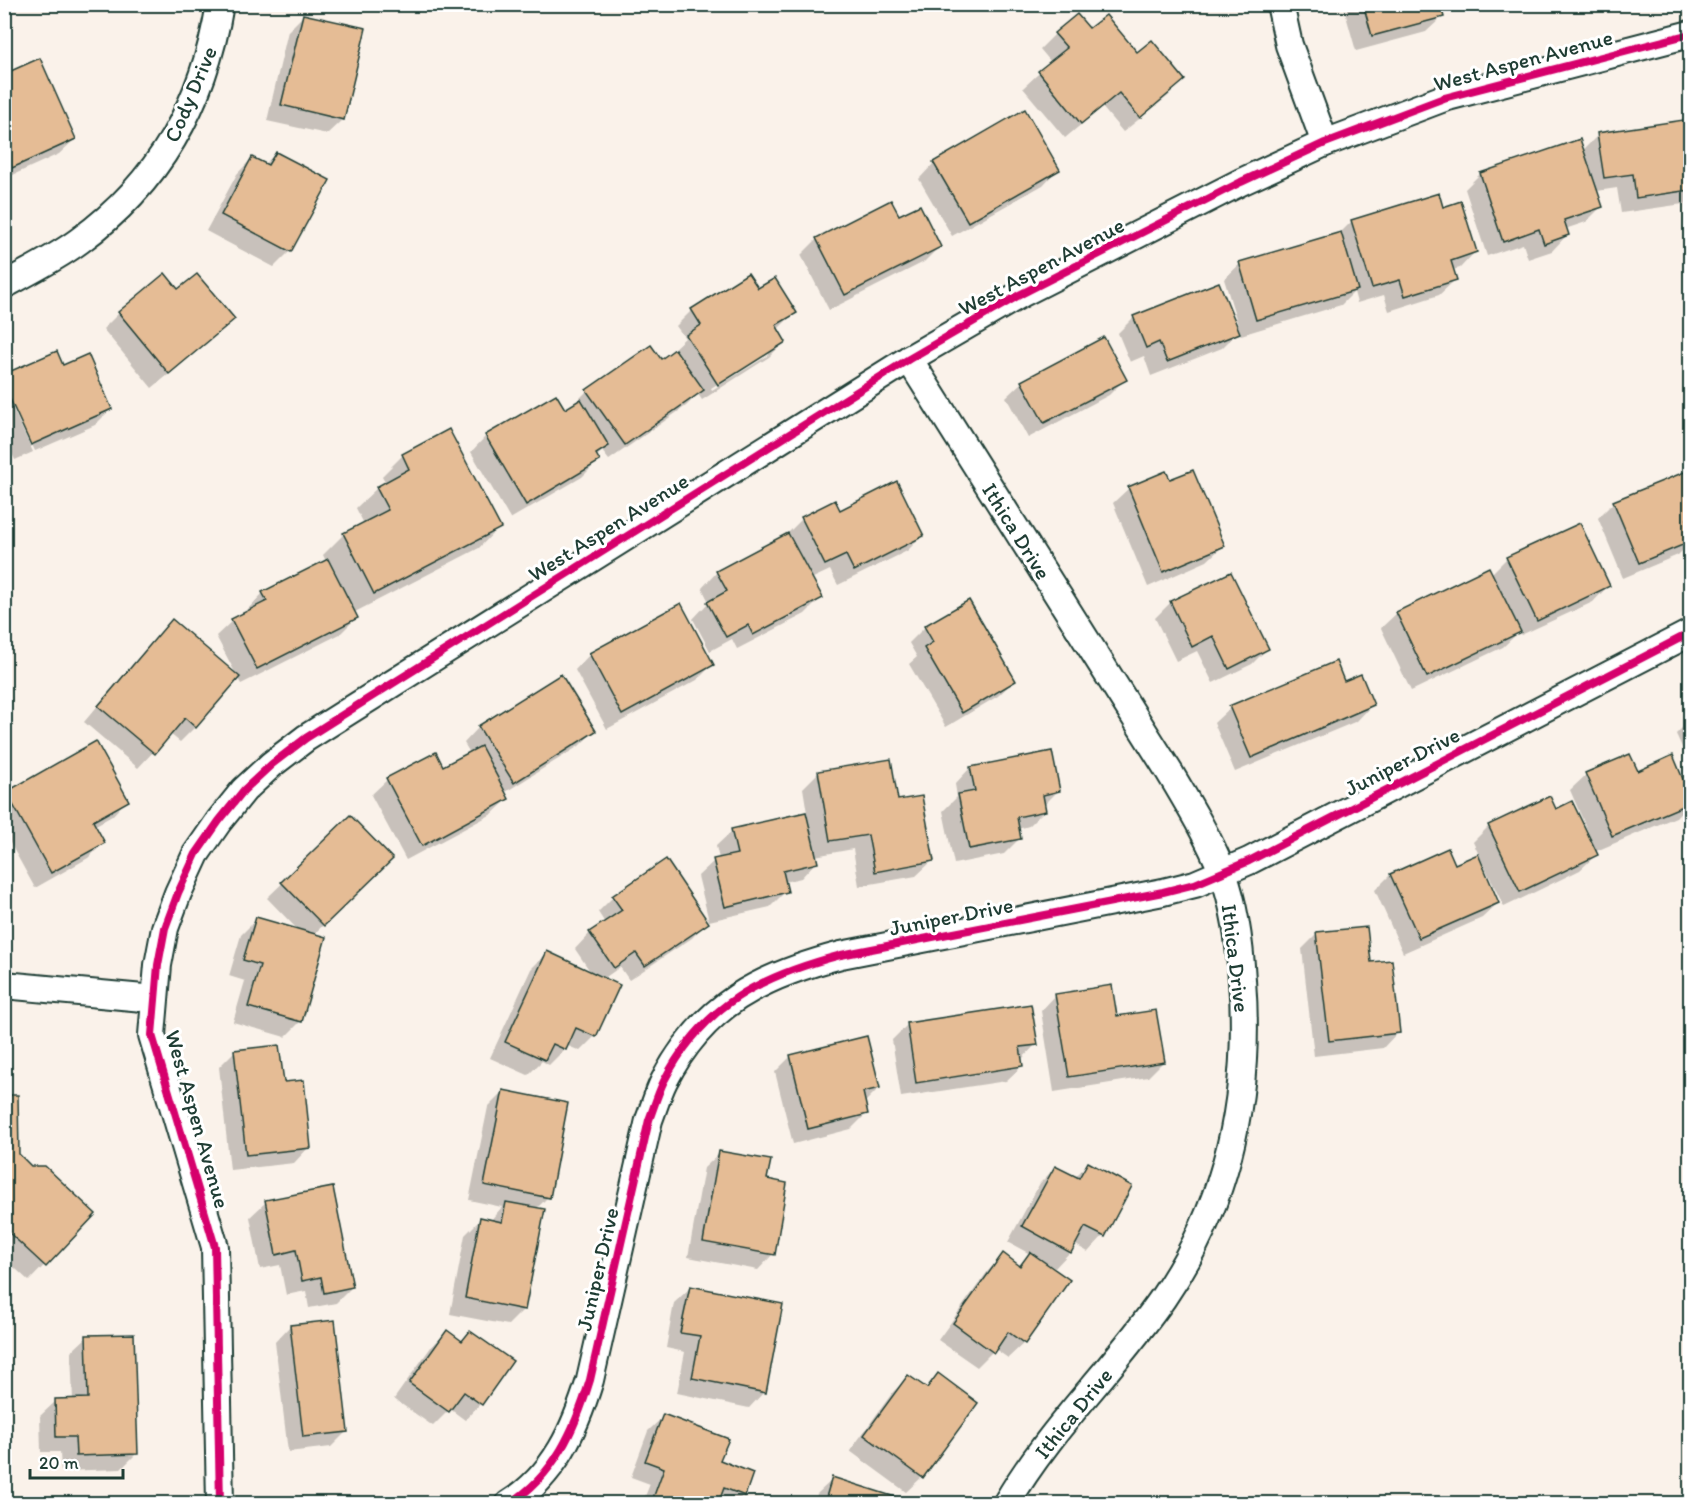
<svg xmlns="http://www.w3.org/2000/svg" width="1695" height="1508" viewBox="0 0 1695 1508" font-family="Itim,sans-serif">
<rect width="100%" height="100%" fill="#faf2ea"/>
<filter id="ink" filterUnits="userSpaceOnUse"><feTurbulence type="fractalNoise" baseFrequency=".0167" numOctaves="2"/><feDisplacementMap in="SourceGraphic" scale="12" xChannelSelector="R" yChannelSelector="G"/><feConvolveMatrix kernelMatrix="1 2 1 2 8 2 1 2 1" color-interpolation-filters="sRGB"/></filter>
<g filter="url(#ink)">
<g fill="#0003" fill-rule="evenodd">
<polygon points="1353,4 1439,4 1442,17 1426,32 1356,51 1345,12"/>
<polygon points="304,15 343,119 327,134 267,121 288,31"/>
<polygon points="1088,31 1136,54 1183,80 1168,96 1123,132 1102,107 1065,138 1023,88 1051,62 1040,49 1055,34"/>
<polygon points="4,76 75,139 59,154 4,179"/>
<polygon points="1690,121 1690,203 1621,213 1617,188 1597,191 1602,206 1586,222 1565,229 1567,235 1552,251 1528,259 1523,244 1487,256 1465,189 1480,174 1583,150 1598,135"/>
<polygon points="276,153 290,251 274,267 206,231 237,174 252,158 264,165"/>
<polygon points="934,163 1058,169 1043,185 952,236 919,179"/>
<polygon points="1442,209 1475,252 1460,268 1452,270 1455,280 1439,295 1389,311 1384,295 1357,303 1354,292 1341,305 1241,335 1239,331 1222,348 1151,376 1144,356 1130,362 1118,333 1134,317 1238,325 1224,279 1240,264 1339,234 1352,221"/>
<polygon points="817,239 940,246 924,262 829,310 801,255"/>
<polygon points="165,276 178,292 233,319 217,335 152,388 103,329 119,313"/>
<path d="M758,290L795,312L777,330L784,342L769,357L702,400L698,394L686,406L609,460L602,451L596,457L598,461L582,477L510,519L471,452L486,436L564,411L573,405L587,391L660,361L672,353L671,351L685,338L676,326L692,310ZM769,351V355L712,390L711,388Z"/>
<polygon points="62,367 111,409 95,425 35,451 4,383"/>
<polygon points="1125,379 1109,395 1028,438 1006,397 1022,382"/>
<polygon points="4,390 33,452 15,460 4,436"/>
<polygon points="449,431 499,527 479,548 353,613 356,618 340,634 241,684 237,677 195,727 180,742 170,734 138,768 84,722 156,637 172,621 237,676 216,636 232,621 249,612 248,609 263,593 326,561 323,555 344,534 364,524 356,508 377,488 386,483 382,476 403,455"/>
<polygon points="1686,473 1690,484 1690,524 1688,526 1690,531 1690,543 1678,555 1623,578 1598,518 1614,502"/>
<polygon points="1169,481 1223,546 1207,561 1148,587 1113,503 1129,488"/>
<polygon points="839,512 922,536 907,551 838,585 830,570 811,579 821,598 805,614 737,649 732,639 710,651 693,619 709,602 702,588 717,572 787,534 802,519"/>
<polygon points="1507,558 1608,586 1593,602 1521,635 1519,632 1503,647 1411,691 1381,628 1397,613 1491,574"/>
<polygon points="1230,574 1267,649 1252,664 1213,683 1197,651 1176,661 1155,618 1170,603"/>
<polygon points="968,602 1014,681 998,696 946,727 909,664 917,657 909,643 925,627"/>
<polygon points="590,654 712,665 697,680 607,729 575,670"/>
<polygon points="1344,683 1372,705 1357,721 1235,772 1214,723 1230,708"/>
<polygon points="1690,720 1690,765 1676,734"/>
<polygon points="479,727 594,731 579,746 504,793 508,799 492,814 406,860 371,795 387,780 435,754 443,768 470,753 464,743"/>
<polygon points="1672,757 1690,800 1690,802 1676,817 1594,852 1596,855 1580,870 1504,907 1480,857 1478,858 1498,903 1482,918 1403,953 1375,890 1390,875 1454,866 1479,855 1473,842 1489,826 1549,798 1555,811 1590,842 1592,841 1570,790 1586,775 1637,773"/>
<polygon points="970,768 1058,791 1043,806 1044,811 1029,826 1018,829 1020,838 1004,854 954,864 943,811 957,797 955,784"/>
<polygon points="818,773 932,861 916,876 859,886 853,849 815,856 816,862 801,878 784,882 786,891 770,907 709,921 698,876 714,861 719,859 716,846 732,831 807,813 803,788"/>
<polygon points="7,793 127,800 112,816 94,826 104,843 88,858 35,888 4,832 4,795"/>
<polygon points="350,818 391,859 313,935 325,938 300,1022 285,1037 233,1022 245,981 229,976 241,935 257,919 299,931 267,898"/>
<polygon points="613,897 707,922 692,938 629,980 620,967 603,979 595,1036 580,1051 566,1045 565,1049 549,1065 542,1061 528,1075 490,1058 531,969 547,953 592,974 575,949 590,933 605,923 598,912"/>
<polygon points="1317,934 1370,963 1398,1032 1383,1048 1314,1056 1302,949"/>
<polygon points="1056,995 1116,1018 1163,1062 1148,1077 1054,1092 1041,1011"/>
<polygon points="907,1025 1036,1044 1021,1060 1022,1066 1006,1081 901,1097 892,1040"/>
<polygon points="866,1038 879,1088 864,1103 866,1114 851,1129 793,1144 775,1072 790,1057"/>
<polygon points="234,1052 282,1084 309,1147 294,1163 230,1170 219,1067"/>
<polygon points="504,1091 548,1197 536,1209 524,1309 508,1325 450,1314 465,1235 481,1219 490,1221 502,1207 469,1200 488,1107"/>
<polygon points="4,1096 17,1155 31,1167 94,1214 29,1281 4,1258"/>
<polygon points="720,1153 765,1181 773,1254 758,1270 688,1257 704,1168"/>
<polygon points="1088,1164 1103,1236 1088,1252 1074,1244 1070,1252 1055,1268 1048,1264 1024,1343 1008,1358 995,1349 977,1367 938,1340 988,1271 1003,1255 1018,1266 1030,1254 1008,1242 1040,1183 1055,1168 1074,1178"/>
<polygon points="266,1202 352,1287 336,1303 309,1308 306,1291 286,1295 280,1265 260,1269 250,1217"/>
<polygon points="690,1288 764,1392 749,1408 677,1393 685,1352 666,1348 674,1303"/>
<polygon points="290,1326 346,1432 331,1447 288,1452 275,1342"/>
<polygon points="447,1332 461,1342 470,1333 511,1361 480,1404 465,1420 450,1409 433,1426 394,1399 431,1347"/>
<polygon points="87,1337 136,1454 121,1469 61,1471 60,1452 41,1452 40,1416 56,1401 73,1400 71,1352"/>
<polygon points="938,1375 922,1477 906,1492 850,1451 893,1392 908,1377 925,1389"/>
<polygon points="664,1416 718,1461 743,1495 735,1504 642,1504 650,1484 631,1477 648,1431"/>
<polygon points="833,1479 908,1504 814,1504 817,1494"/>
</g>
<g fill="#e5bc95" stroke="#1f3d34" stroke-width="1.5">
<polygon points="1363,4 1440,4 1444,17 1372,36"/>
<polygon points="303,14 366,28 344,120 281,105"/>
<polygon points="1077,14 1089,28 1106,15 1137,52 1152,40 1185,80 1140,118 1119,93 1081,124 1038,71 1067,48 1054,33"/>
<polygon points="40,58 76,139 12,168 4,151 4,74"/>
<polygon points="1025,109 1060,170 968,222 933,162"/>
<polygon points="1690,119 1690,190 1636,198 1633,174 1604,178 1597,133"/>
<polygon points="1580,139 1603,207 1564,220 1569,235 1544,244 1539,229 1503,242 1480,173"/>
<polygon points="276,152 330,180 291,252 221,215 252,157 268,165"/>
<polygon points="1439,193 1443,207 1461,201 1477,252 1451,261 1457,280 1405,296 1400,280 1372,288 1351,220"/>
<polygon points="891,200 899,215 920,205 941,247 845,295 816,238"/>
<polygon points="1341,232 1358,290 1256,320 1239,262"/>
<polygon points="165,273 178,289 197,274 235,319 169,374 118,312"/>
<polygon points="748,273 758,288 775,278 797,313 776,325 786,342 718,385 686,335 701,325 691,309"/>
<polygon points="1219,282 1240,333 1167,362 1159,342 1146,348 1133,316"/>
<polygon points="1104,337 1127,380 1044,423 1021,381"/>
<polygon points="651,345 661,359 675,349 704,390 625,445 586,390"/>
<polygon points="57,351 63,365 88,354 112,409 31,445 4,386 4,374"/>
<polygon points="556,394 565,409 581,399 609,446 596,454 600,461 526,505 485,435"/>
<polygon points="449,429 501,528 374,594 343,533 388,510 376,487 409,469 402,454"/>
<polygon points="1193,470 1225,546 1163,572 1128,487 1166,471 1170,479"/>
<polygon points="1687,471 1690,480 1690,518 1687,519 1690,527 1690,542 1639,563 1613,501"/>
<polygon points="897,481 924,536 854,571 846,555 825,565 801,517 835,500 840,510"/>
<polygon points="1580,523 1610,586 1537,621 1506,557"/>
<polygon points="788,533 823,598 753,635 748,625 726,637 707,602 727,591 716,571"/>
<polygon points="328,559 358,618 257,669 231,619 267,601 262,592"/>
<polygon points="1489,567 1521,632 1427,677 1396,612"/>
<polygon points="1231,572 1269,649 1229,669 1213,636 1192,647 1170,601"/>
<polygon points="969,600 1016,681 962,713 924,648 933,642 924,626"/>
<polygon points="681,603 714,665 622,715 589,653"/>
<polygon points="172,619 240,677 196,728 185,718 155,754 98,706"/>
<polygon points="1336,661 1344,681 1361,674 1374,705 1251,758 1229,706"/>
<polygon points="561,674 596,731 514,783 478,726"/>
<polygon points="96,741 129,801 93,821 105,843 51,873 6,792"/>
<polygon points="481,746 509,799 422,846 386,778 436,752 443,766"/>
<polygon points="1052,751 1060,791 1043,795 1046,811 1017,817 1021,839 969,849 958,794 975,791 970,767"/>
<polygon points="1630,754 1638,771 1673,755 1690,796 1690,803 1612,836 1585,773"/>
<polygon points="891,759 898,800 922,796 934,861 875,872 868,835 830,841 818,771"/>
<polygon points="1550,796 1556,809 1572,801 1598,855 1520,892 1488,825"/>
<polygon points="806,812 818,863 783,871 788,892 725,907 713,859 737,854 731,829"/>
<polygon points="350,815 393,859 324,926 281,882"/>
<polygon points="1448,848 1455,864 1478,854 1499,903 1419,938 1390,874"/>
<polygon points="666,859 709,923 645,966 636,953 614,968 589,932 622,910 612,896"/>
<polygon points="256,917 326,937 302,1022 248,1007 260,965 243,960"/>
<polygon points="1367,927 1371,962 1392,960 1400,1033 1329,1041 1316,932"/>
<polygon points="547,951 620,985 596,1037 576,1028 566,1050 553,1044 545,1060 505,1042"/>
<polygon points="1112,985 1117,1016 1156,1010 1165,1062 1069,1077 1055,994"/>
<polygon points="1031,1004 1038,1045 1020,1047 1023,1066 916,1083 907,1023"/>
<polygon points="867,1036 880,1088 863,1092 868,1114 808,1129 790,1055"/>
<polygon points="279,1045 284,1082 304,1080 311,1148 246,1155 234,1050"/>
<polygon points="503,1090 568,1103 550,1198 484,1185"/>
<polygon points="4,1095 18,1095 19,1154 31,1166 45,1166 96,1214 46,1267 4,1228"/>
<polygon points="719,1151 771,1160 767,1179 787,1183 775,1255 703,1242"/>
<polygon points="1088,1162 1132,1186 1105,1237 1085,1227 1071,1253 1022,1226 1055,1166 1079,1178"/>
<polygon points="333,1187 353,1287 324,1293 321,1277 302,1281 296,1250 276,1255 265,1200"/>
<polygon points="506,1202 545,1209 525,1310 465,1298 480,1217 502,1222"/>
<polygon points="1030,1252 1070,1280 1025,1344 1008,1332 994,1353 953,1323 1003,1253 1020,1266"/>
<polygon points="690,1286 783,1304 766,1393 692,1378 700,1336 680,1333"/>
<polygon points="335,1320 348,1432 303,1437 290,1325"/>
<polygon points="447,1330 462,1341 470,1331 513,1361 482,1405 464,1392 449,1412 409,1383"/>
<polygon points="134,1334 138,1454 76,1456 75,1437 56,1437 55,1399 88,1398 86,1335"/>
<polygon points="938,1373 978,1403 923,1478 864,1435 908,1375 927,1388"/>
<polygon points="663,1414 729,1439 720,1460 753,1473 745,1496 724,1488 718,1504 651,1504 664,1468 645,1461"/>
<polygon points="832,1477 911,1502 910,1504 824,1504"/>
</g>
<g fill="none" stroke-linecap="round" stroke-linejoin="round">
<defs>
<g id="street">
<polyline points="1280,4 1289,45 1325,143"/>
<path d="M4,285C30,271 56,258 79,241C160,182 204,103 220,4"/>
<path d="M909,359L1170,773C1189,805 1209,838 1223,873C1235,907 1240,944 1242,980C1251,1095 1229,1202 1163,1298C1114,1369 1049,1429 1006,1504"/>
<polyline points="4,985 154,999"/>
<polyline points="220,1504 215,1247 152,1035 158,965 165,928 178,893 196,854 219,821 244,790 272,764 306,738 344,714 909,359 1021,294 1241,182 1325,143 1444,98 1690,34"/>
<path d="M509,1504C555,1475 575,1429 590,1380L649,1120C654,1107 658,1093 664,1081C704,1004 761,976 841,955L1163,892L1195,884L1249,861L1690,633"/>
</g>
</defs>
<use href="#street" stroke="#1f3d34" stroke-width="30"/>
<use href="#street" stroke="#fff" stroke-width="26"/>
<defs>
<g id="cycleway">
<polyline points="220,1504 215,1247 152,1035 158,965 165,928 178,893 196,854 219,821 244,790 272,764 306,738 344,714 909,359 1021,294 1241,182 1325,143 1444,98 1690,34"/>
<path d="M509,1504C555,1475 575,1429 590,1380L649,1120C654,1107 658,1093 664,1081C704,1004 761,976 841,955L1163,892L1195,884L1249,861L1690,633"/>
</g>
</defs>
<use href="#cycleway" stroke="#fff" stroke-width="11"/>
<use href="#cycleway" stroke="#d6006c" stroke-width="8"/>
</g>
</g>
<g text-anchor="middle" stroke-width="6" stroke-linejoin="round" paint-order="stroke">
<g font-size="22" fill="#1f3d34" stroke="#fff">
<text transform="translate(1523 60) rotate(-15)" y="8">West Aspen Avenue</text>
<text transform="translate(190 94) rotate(-67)" y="8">Cody Drive</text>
<text transform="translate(1041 266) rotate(-28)" y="8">West Aspen Avenue</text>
<text transform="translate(608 527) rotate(-32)" y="8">West Aspen Avenue</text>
<text transform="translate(1017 531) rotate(58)" y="8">Ithica Drive</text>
<text transform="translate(1402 761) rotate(-27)" y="8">Juniper Drive</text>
<text transform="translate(951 916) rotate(-11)" y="8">Juniper Drive</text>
<text transform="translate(1236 958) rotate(83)" y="8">Ithica Drive</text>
<text transform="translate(198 1119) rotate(74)" y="8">West Aspen Avenue</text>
<text transform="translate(597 1269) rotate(-77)" y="8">Juniper Drive</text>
<text transform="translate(1073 1413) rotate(-51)" y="8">Ithica Drive</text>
</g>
</g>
<rect width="1695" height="1508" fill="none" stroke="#fff" stroke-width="24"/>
<rect x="12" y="12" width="1671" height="1484" fill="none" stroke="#1f3d34" stroke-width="2" filter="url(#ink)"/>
<path d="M30 1469v9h93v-9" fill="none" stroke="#1f3d34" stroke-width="3"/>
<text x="39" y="1469" font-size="18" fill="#1f3d34" stroke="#ffffff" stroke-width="4.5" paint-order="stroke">20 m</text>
</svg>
